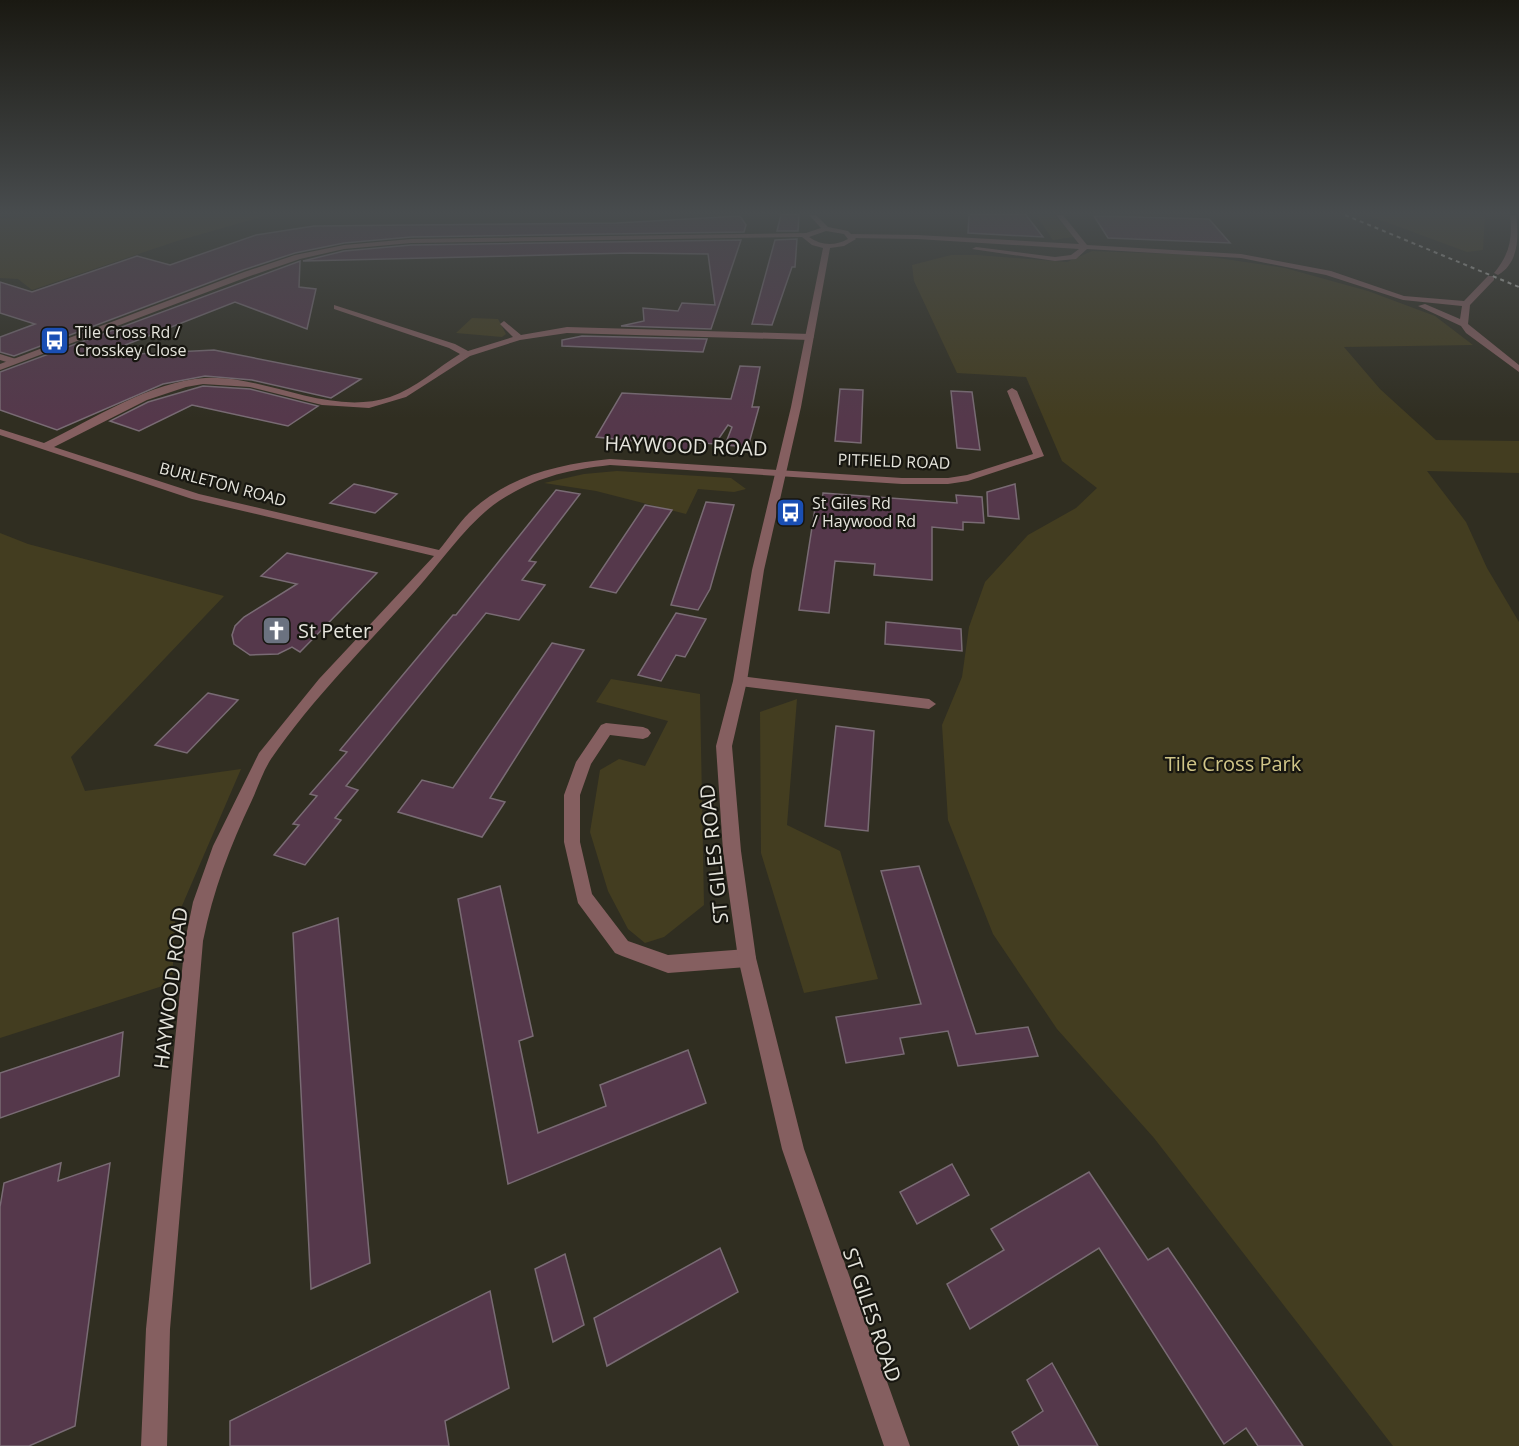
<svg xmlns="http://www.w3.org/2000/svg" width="1519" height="1446" viewBox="0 0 1519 1446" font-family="'Open Sans',sans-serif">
<rect width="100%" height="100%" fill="#302e21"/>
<g fill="#433d20">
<polygon points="102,215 268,215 177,241 32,290 18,279 0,278 0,218"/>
<polygon points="1036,215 1054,215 1074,237 1053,240"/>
<polygon points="1367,215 1485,215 1483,250 1467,252"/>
<polygon points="1092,251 1198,255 1285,268 1368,291 1435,316 1473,345 1344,347 1380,389 1436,440 1519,441 1519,473 1427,471 1466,522 1487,568 1519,622 1519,1446 1393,1446 1154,1138 1057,1029 993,934 948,820 942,725 962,677 969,627 985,582 1028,535 1076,508 1097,488 1062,461 1026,377 957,373 914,281 912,265 951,255 977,255 1067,262"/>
<polygon points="472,318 498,319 506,334 502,337 456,333"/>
<polygon points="617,471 731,478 746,489 734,492 698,489 686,514 596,491 544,483 584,474"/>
<polygon points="0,533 28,544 224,596 71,757 85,791 241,769 175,922 172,983 0,1038"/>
<polygon points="611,679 700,694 704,905 664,937 645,943 628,929 608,891 590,832 600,770 619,759 645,766 668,721 596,702"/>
<polygon points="797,699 787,825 840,851 878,979 804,993 761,853 760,712"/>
</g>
<g fill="#55384b" stroke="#796b74" stroke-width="1.5">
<polygon points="781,215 799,215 798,231 777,231"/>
<polygon points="969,215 1026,215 1043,237 968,233"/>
<polygon points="740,216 746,225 744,232 411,237 344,243 295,253 243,270 14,356 0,352 0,337 35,324 0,313 0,282 32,292 137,256 170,265 256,235 314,226 617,223"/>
<polygon points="1094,216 1209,219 1230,243 1108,238"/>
<polygon points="797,239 795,267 792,267 772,325 752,324 775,240"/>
<polygon points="741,240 711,329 621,326 644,321 643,308 678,311 682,303 715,305 708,254 630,253 303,261 344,251 411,245"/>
<polygon points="300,261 299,287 316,289 307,329 235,302 97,356 214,350 361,379 331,398 252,380 205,376 163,384 57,430 0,410 0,372"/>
<polygon points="582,336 707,339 703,352 562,346 562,340"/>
<polygon points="740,366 760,367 752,407 759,407 748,447 725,445 732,427 728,425 715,444 691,442 688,451 663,449 665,444 596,437 622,393 731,399"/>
<polygon points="203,386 250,389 318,406 288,426 192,405 139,431 110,421 148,402"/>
<polygon points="840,389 863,390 861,443 835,441"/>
<polygon points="951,391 972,392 980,450 957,448"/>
<polygon points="354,484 368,487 397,494 375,513 330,503"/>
<polygon points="1015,484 1019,519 988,516 987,492"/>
<polygon points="556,490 580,494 529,561 536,562 522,580 545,585 519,620 486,613 346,786 358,790 335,818 341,820 305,865 274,855 299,825 293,824 317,796 310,794 347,752 340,750 453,615 456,615"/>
<polygon points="823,493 957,503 956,495 982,497 984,523 963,522 963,530 932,527 932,580 874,575 875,564 835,561 829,613 799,610 816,502 822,502"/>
<polygon points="706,502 734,505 710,589 698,610 671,605"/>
<polygon points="645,505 672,510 616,593 590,587"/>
<polygon points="287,553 377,573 300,652 292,647 278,654 250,655 234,644 232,635 235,626 244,617 297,584 261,576"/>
<polygon points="676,613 706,619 685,657 676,655 661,681 638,675"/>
<polygon points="886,622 961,629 962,651 885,644"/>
<polygon points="552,643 584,650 490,798 505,802 482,837 398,812 422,780 453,788"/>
<polygon points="208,693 238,700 187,753 155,745"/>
<polygon points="836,726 874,731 868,831 825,826"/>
<polygon points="919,866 976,1034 1028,1027 1038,1056 958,1066 948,1031 900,1038 904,1054 846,1063 836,1017 921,1004 881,871"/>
<polygon points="500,886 533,1036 519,1041 538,1133 606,1106 600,1085 688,1050 706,1103 508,1184 458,899"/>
<polygon points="338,918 370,1263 311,1289 293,933"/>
<polygon points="123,1032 119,1076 0,1118 0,1073"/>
<polygon points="61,1163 58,1181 110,1163 75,1426 29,1446 0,1446 0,1207 4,1183"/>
<polygon points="952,1164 969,1195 917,1224 900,1192"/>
<polygon points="1089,1172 1148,1260 1168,1248 1303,1446 1258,1446 1246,1428 1224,1444 1099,1248 970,1329 947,1284 1004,1250 991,1229"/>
<polygon points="720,1248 738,1292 607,1366 594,1318"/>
<polygon points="565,1254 584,1325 553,1342 535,1269"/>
<polygon points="490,1291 509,1388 445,1421 449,1446 230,1446 230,1421"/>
<polygon points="1052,1363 1098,1446 1019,1446 1012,1432 1043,1411 1027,1380"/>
</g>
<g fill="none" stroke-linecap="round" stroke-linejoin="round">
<g fill="#855f60" fill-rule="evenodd">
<polygon points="1056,215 1063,215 1087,245 1241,254 1331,271 1404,296 1464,301 1488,276 1494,276 1494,280 1470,305 1468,324 1519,365 1519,372 1466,333 1461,326 1418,306 1425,304 1460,319 1462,306 1403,300 1326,275 1241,258 1087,249 1076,259 1055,261 972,249 976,247 1055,257 1071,255 1079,249 917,239 852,238 848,236 852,234 917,235 1079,244"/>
<path d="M1510,215H1516C1519,236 1519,263 1498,275L1494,273C1509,255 1513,239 1510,215Z"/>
<path d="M334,305L455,344L468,351L513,337L500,324L504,321L521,335L567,327L810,334L814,337L810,340L567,333L520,340L470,356L406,397L369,408L322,405L250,387L203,384L186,387L147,400L54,447L199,494L439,550C449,538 458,524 469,513C507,476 559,464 610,459L902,478H948L967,475L1033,454L1007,391L1012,388L1017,391L1044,456L968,481L948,484H902L610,465C567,470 536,477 499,501C469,521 441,562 416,590C367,645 313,698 271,759C263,771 258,787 252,800C230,846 213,891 203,941L170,1329L167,1446H141L146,1329L185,941L193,902L213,846L259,753L319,679L434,556L192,499L0,435V429L44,443C92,420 151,381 205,378C267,375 329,417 390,397C416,388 437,368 460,354L449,348L334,309Z"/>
<polygon points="0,354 16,359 18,361 13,364 0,360"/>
<polygon points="740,676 929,699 936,704 929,709 740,686 733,681"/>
<polygon points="606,723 643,727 648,729 651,733 648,737 643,739 610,735 591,764 580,795 580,842 592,894 628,941 668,955 747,949 754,952 756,958 754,964 747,967 668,973 622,956 615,953 578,903 564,842 564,795 576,762 601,725"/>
</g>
<path fill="#855f60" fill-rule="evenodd" d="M809,215H816L828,227L848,231L856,239L844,246L830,248L801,407L764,570L747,681L732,746L741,851L756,958L804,1149L910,1446H884L782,1149L738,958L723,851L716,746L733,681L752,570L791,407L823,248L812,245L802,237L411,243L344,249L300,259L250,276L0,370V364L244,272L295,255L344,245L411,239L806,233L821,228ZM826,231L844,234L848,239C835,246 821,246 809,237Z"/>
<polyline stroke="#cecdc4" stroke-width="2" stroke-dasharray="4 4" stroke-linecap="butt" points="1345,215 1519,287"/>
</g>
<linearGradient id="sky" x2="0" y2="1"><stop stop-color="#1a1912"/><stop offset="0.51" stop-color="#484c4e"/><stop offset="1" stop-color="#484c4e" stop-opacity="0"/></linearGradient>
<rect width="1519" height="418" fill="url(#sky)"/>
<defs>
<symbol id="bus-square" viewBox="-11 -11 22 22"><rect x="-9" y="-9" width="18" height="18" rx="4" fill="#1a4fb4" stroke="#171610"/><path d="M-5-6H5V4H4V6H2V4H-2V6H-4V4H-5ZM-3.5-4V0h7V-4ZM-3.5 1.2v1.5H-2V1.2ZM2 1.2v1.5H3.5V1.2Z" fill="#fff"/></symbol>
<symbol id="church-square" viewBox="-11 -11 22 22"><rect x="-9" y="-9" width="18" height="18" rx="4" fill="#6b7280" stroke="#171610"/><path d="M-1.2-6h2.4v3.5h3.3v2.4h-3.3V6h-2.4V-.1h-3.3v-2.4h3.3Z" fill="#fff"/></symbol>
</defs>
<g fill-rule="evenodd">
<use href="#bus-square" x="38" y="324" width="33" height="33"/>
<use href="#bus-square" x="774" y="496" width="33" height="33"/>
<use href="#church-square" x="260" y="614" width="33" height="33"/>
</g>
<g text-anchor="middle" stroke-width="4.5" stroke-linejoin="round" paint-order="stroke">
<g font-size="16" fill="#e5e4dc" stroke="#171610" text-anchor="start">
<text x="75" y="338">Tile Cross Rd /<tspan x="75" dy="18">Crosskey Close</tspan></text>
<text x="812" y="509">St Giles Rd<tspan x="812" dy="18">/ Haywood Rd</tspan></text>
</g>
<g font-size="16" fill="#e5e4dc" stroke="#171610">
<text transform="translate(894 461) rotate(2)" y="6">PITFIELD ROAD</text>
<text transform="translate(223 484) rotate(15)" y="6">BURLETON ROAD</text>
</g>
<g font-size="20" fill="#e5e4dc" stroke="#171610">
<text transform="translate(686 446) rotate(2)" y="7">HAYWOOD ROAD</text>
<text transform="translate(714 854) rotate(-96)" y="7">ST GILES ROAD</text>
<text transform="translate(171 988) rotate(-83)" y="7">HAYWOOD ROAD</text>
<text transform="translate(872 1315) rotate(71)" y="7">ST GILES ROAD</text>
</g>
<g font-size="20" fill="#e5e4dc" stroke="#171610" text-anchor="start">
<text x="298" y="638">St Peter</text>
</g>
<g font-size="20" fill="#d0c588" stroke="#171610">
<text x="1233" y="771">Tile Cross Park</text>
</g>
</g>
</svg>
